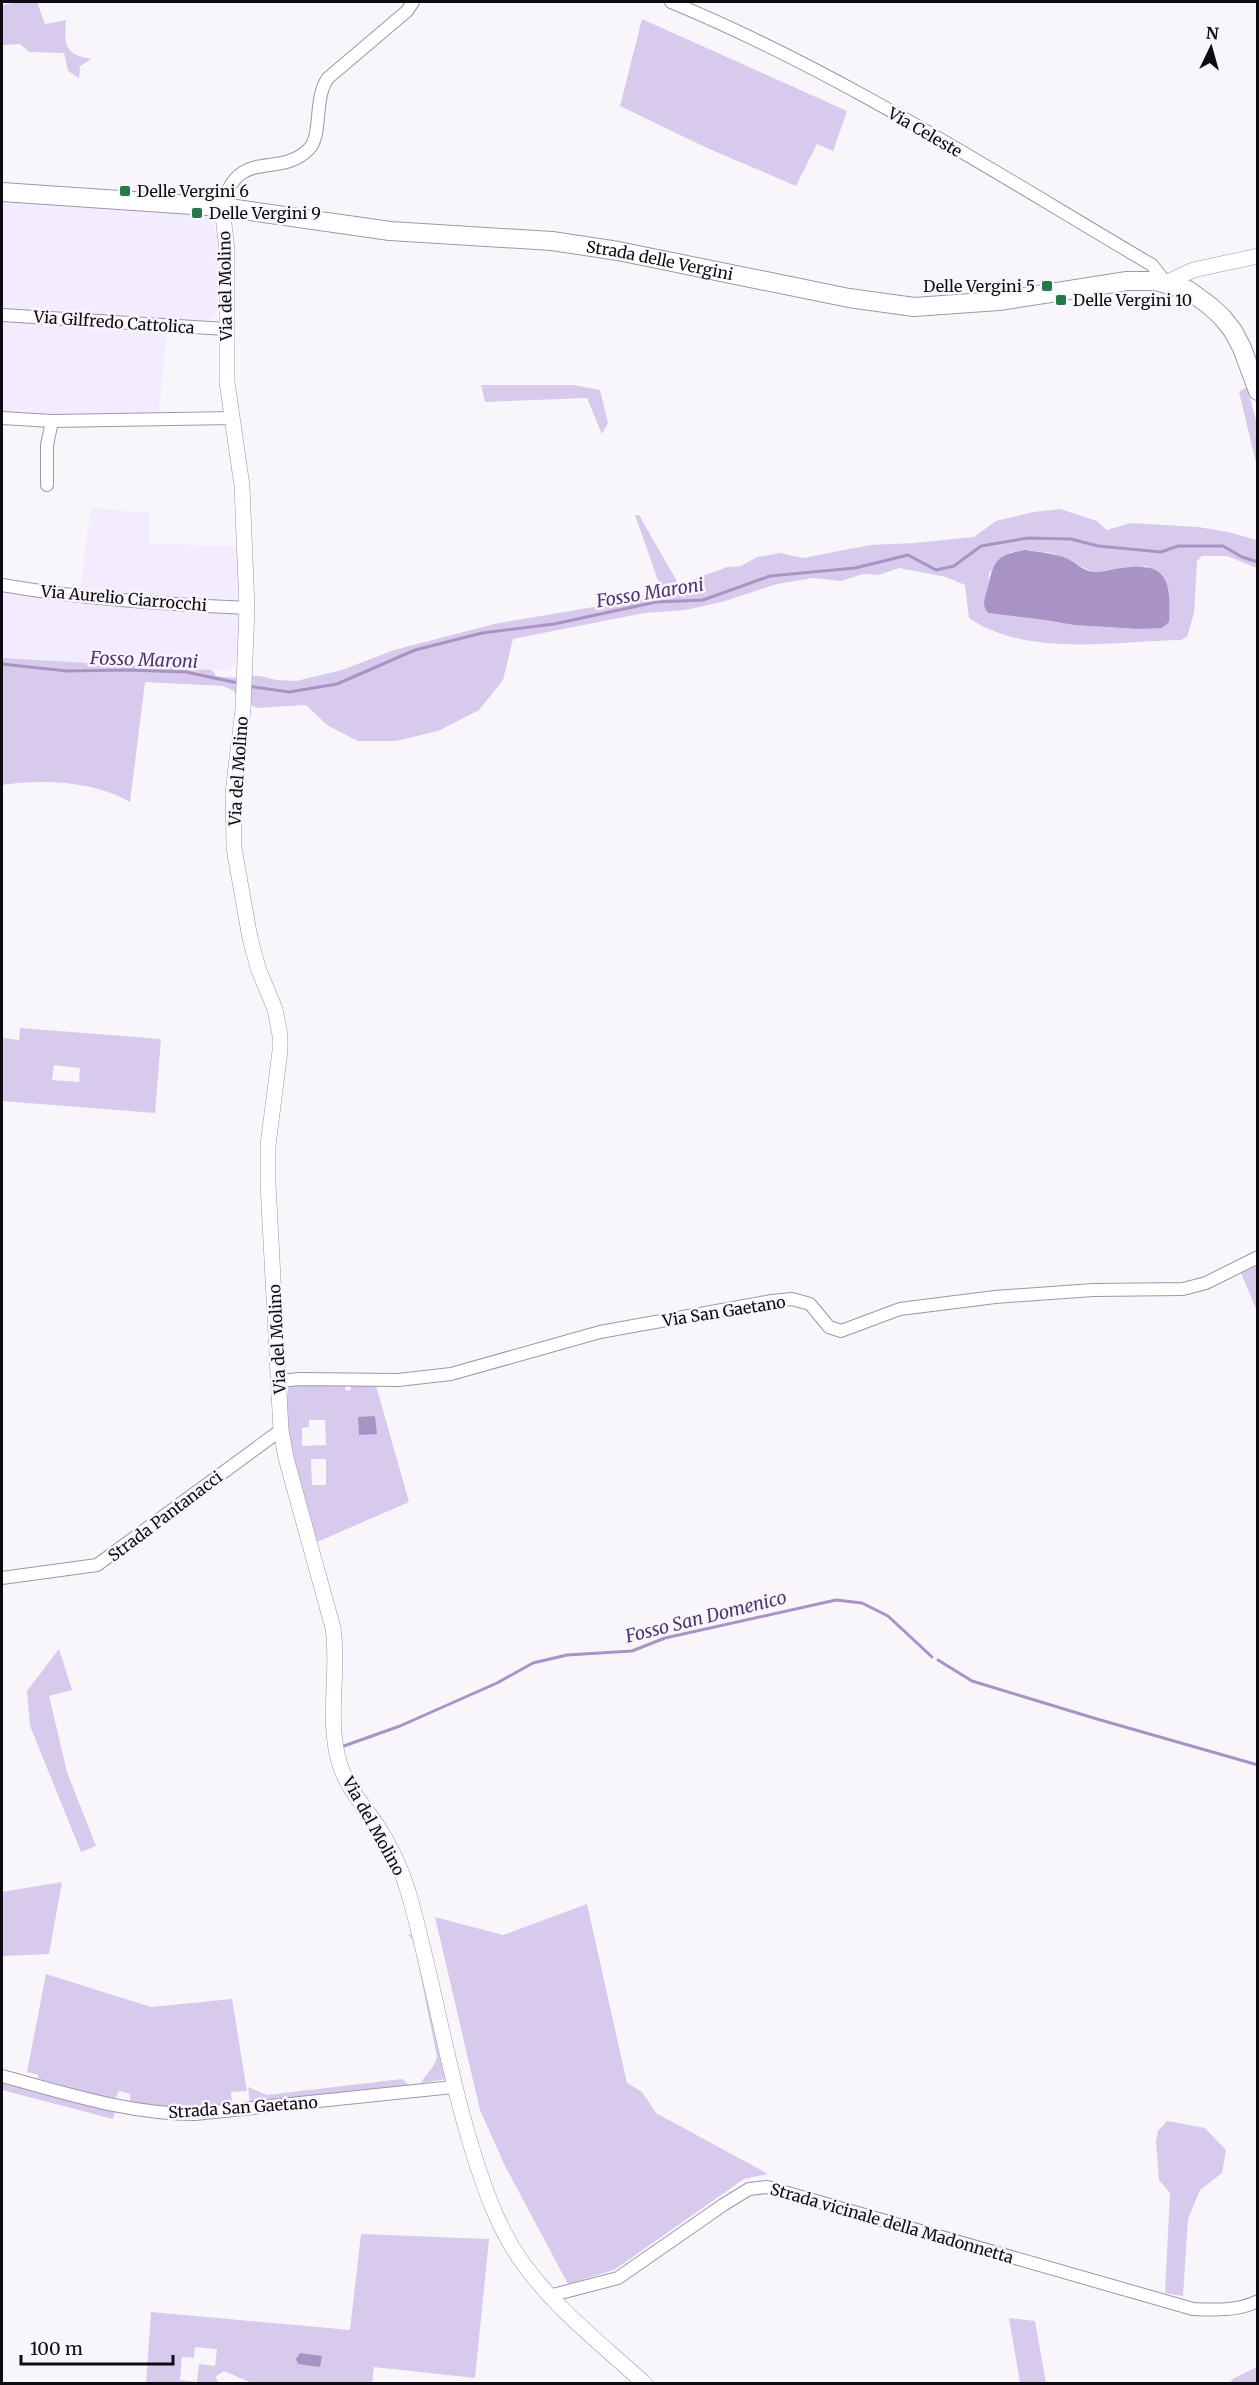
<svg xmlns="http://www.w3.org/2000/svg" width="1259" height="2385" viewBox="0 0 1259 2385" font-family="Merriweather,serif">
<rect width="100%" height="100%" fill="#f8f6fb"/>
<g fill="#f3ebfe">
<polygon points="2,201 205,215 212,221 219,241 218,311 210,320 201,322 168,321 158,420 2,418"/>
<polygon points="91,508 149,513 149,543 240,547 240,665 232,665 232,671 2,658 2,585 79,596"/>
</g>
<g fill="#d8caec" fill-rule="evenodd">
<path d="M18,2H37L45,24L66,20C64,46 65,54 91,59L80,66L79,78L68,71L64,53L29,52L20,44L2,45V5Z"/>
<polygon points="642,19 847,111 833,151 817,144 796,186 707,148 620,106"/>
<polygon points="481,385 573,385 600,390 608,423 602,434 587,398 485,402"/>
<polygon points="1247,387 1257,424 1257,467 1239,392"/>
<path d="M1060,509L1097,521L1107,530L1131,523L1198,527L1228,532L1257,540V568L1227,556H1202L1197,561L1194,613L1187,637L1181,640C1113,641 1028,658 969,618L965,585L946,577L899,568L879,575L863,574L841,581L813,578L777,584L722,602L685,610L644,613L513,639L503,680L479,710L438,731L396,741H358L327,725L306,705L257,708L238,700L234,691L223,686L145,682L130,802C94,781 42,779 2,785V658L212,670L216,676L237,678L241,676H260L276,680L296,681L342,670L394,650L494,624L653,597L661,589L635,515H639L679,585L727,567L741,566L757,557L780,553L803,558L870,545L914,543L974,537L996,521L1034,512ZM1025,550L1052,553L1093,572L1148,566L1138,629L1074,625L1045,620L988,613L989,573L1011,552Z"/>
<path d="M20,1028L161,1039L155,1113L2,1101V1038L19,1040ZM54,1065L80,1068L79,1082L52,1080Z"/>
<polygon points="1257,1265 1257,1311 1241,1273"/>
<path d="M350,1382H375L409,1502L315,1543L312,1524H310C298,1480 279,1430 289,1385L344,1384L346,1391L351,1390ZM309,1420H325L326,1445L302,1446V1428L309,1427ZM311,1459H326V1485H312Z"/>
<polygon points="59,1649 72,1690 49,1696 67,1772 96,1846 81,1852 30,1726 27,1691"/>
<polygon points="62,1882 49,1954 2,1956 2,1892"/>
<polygon points="587,1904 627,2083 642,2092 656,2113 768,2174 744,2179 614,2270 568,2284 505,2166 480,2110 435,1917 503,1935"/>
<path d="M408,1934L415,1936L447,2079L421,2083C427,2072 433,2070 437,2057L416,1953L413,1941Z"/>
<polygon points="46,1974 151,2007 232,1999 247,2091 231,2092 232,2103 178,2108 130,2103 130,2094 119,2091 115,2100 39,2079 38,2075 27,2072"/>
<polygon points="402,2079 409,2085 250,2102 248,2087 267,2095"/>
<polygon points="2,2080 116,2110 113,2119 2,2090"/>
<polygon points="1167,2121 1205,2128 1226,2150 1222,2173 1200,2190 1188,2219 1183,2296 1165,2293 1170,2193 1159,2180 1156,2141 1158,2131"/>
<path d="M361,2234L489,2239L475,2378L374,2367L372,2383H252L224,2371L215,2377L219,2383L146,2384L151,2312L350,2330ZM195,2347L217,2349L215,2366L199,2364L197,2382L180,2380L182,2357L194,2358Z"/>
<polygon points="1009,2318 1035,2321 1046,2383 1020,2383"/>
<polygon points="1257,2367 1257,2383 1229,2383 1234,2378"/>
</g>
<g fill="#a993c5">
<path d="M1025,550C1039,552 1052,553 1066,558C1075,562 1083,571 1094,572C1103,572 1113,569 1122,568C1168,561 1171,581 1169,622L1162,628L1138,629L1074,625L1045,620L988,613C982,606 984,599 987,591C993,564 994,555 1025,550Z"/>
<polygon points="375,1416 377,1434 359,1435 358,1417"/>
<polygon points="300,2353 322,2356 320,2367 298,2364 296,2359"/>
</g>
<g fill="none" stroke-linecap="round" stroke-linejoin="round">
<g stroke="#a993c5" stroke-width="3">
<polyline points="2,664 67,671 129,670 186,672 238,683"/>
<polyline points="247,686 289,692 337,684 415,650 482,633 554,624 656,602 703,600 770,576 855,568 908,555 936,570 954,566 981,546 1028,538 1071,539 1098,546 1161,552 1178,546 1223,546 1242,557 1258,562"/>
<polyline points="938,1660 972,1681 1097,1719 1258,1765"/>
<polyline points="341,1747 400,1726 497,1683 533,1663 567,1655 632,1651 665,1638 836,1600 862,1603 888,1616 932,1657"/>
</g>
<defs>
<g id="minor">
<path d="M671,2C840,72 994,172 1152,265L1166,283"/>
<path d="M222,207C238,145 278,180 309,149C323,134 313,99 328,78L407,11L413,2"/>
<polyline points="2,315 226,329"/>
<polyline points="2,418 52,421 232,418"/>
<polyline points="47,485 47,445 52,421"/>
<path d="M2,585C83,599 164,604 247,608"/>
<polyline points="279,1381 300,1379 398,1380 451,1374 600,1332 772,1301 792,1299 810,1304 829,1327 841,1331 900,1309 995,1297 1093,1290 1183,1289 1206,1283 1258,1257"/>
<polyline points="2,1578 97,1565 281,1430"/>
<path d="M2,2076C65,2093 128,2114 195,2114L453,2087"/>
<path d="M549,2296L618,2278L723,2205L749,2189L767,2187L1193,2309C1215,2310 1238,2311 1258,2301"/>
</g>
<g id="tertiary">
<path d="M222,207L227,250V382L242,486L247,608L243,709L233,793L234,848L250,938L258,968L275,1009L280,1035V1051L268,1145V1184L281,1430L286,1458L333,1628C340,1674 325,1722 341,1768C349,1790 364,1806 377,1825C390,1845 401,1868 408,1891C432,1974 445,2059 470,2142C483,2185 498,2230 525,2266C558,2311 604,2346 645,2384"/>
<polyline points="1166,283 1193,270 1258,256"/>
</g>
<g id="secondary">
<path id="s1" d="M2,192L222,207L390,231L552,241L618,251L849,298L914,307L999,301L1127,281H1156L1188,290L1210,306L1222,317L1233,331L1242,348L1258,391"/>
</g>
</defs>
<use href="#minor" stroke="#9f95ac" stroke-width="14"/>
<use href="#tertiary" stroke="#9f95ac" stroke-width="16"/>
<use href="#secondary" stroke="#9f95ac" stroke-width="20"/>
<use href="#minor" stroke="#fff" stroke-width="12"/>
<use href="#tertiary" stroke="#fff" stroke-width="15"/>
<use href="#secondary" stroke="#fff" stroke-width="18"/>
</g>
<g fill="#267749" stroke="#f8f6fb" stroke-width="2">
<rect x="119" y="185" width="12" height="12" rx="3"/>
<rect x="191" y="207" width="12" height="12" rx="3"/>
<rect x="1041" y="280" width="12" height="12" rx="3"/>
<rect x="1055" y="294" width="12" height="12" rx="3"/>
</g>
<g text-anchor="middle" stroke-width="5" stroke-linejoin="round" paint-order="stroke">
<g font-size="16" fill="#0e0b13" stroke="#f8f6fb">
<text transform="translate(925 132) rotate(30)" y="6">Via Celeste</text>
<text dy="6" stroke="none"><textPath href="#s1" startOffset="662">Strada delle Vergini</textPath></text>
<text transform="translate(225 286) rotate(-91)" y="6">Via del Molino</text>
<text transform="translate(114 322) rotate(4)" y="6">Via Gilfredo Cattolica</text>
<text transform="translate(124 598) rotate(5)" y="6">Via Aurelio Ciarrocchi</text>
<text transform="translate(238 771) rotate(-86)" y="6">Via del Molino</text>
<text transform="translate(724 1311) rotate(-9)" y="6">Via San Gaetano</text>
<text transform="translate(277 1339) rotate(-93)" y="6">Via del Molino</text>
<text transform="translate(165 1516) rotate(-37)" y="6">Strada Pantanacci</text>
<text transform="translate(374 1826) rotate(61)" y="6">Via del Molino</text>
<text transform="translate(243 2107) rotate(-4)" y="6">Strada San Gaetano</text>
<text transform="translate(892 2223) rotate(16)" y="6">Strada vicinale della Madonnetta</text>
</g>
<g font-size="16" fill="#0e0b13" stroke="#f8f6fb" text-anchor="start">
<text x="137" y="197">Delle Vergini 6</text>
<text x="209" y="219">Delle Vergini 9</text>
<text x="1035" y="292" text-anchor="end">Delle Vergini 5</text>
<text x="1073" y="306">Delle Vergini 10</text>
</g>
<g font-size="18" font-style="italic" fill="#523372" stroke="#f8f6fb">
<text transform="translate(650 593) rotate(-9)" y="6">Fosso Maroni</text>
<text transform="translate(144 660) rotate(2)" y="6">Fosso Maroni</text>
<text transform="translate(706 1617) rotate(-14)" y="6">Fosso San Domenico</text>
</g>
</g>
<rect width="1259" height="2385" fill="none" stroke="#0e0b13" stroke-width="6"/>
<g transform="translate(1211 48) rotate(5)" stroke="#f8f6fb" stroke-width="4.5" paint-order="stroke">
<path d="M0-4.5L10 22L0 15L-10 22Z" fill="#0e0b13"/>
<text y="-9" font-size="16" font-weight="bold" text-anchor="middle" fill="#0e0b13">N</text>
</g>
<path d="M21 2355v9h152v-9" fill="none" stroke="#0e0b13" stroke-width="3"/>
<text x="30" y="2355" font-size="18" fill="#0e0b13" stroke="#f8f6fb" stroke-width="4.5" paint-order="stroke">100 m</text>
</svg>
